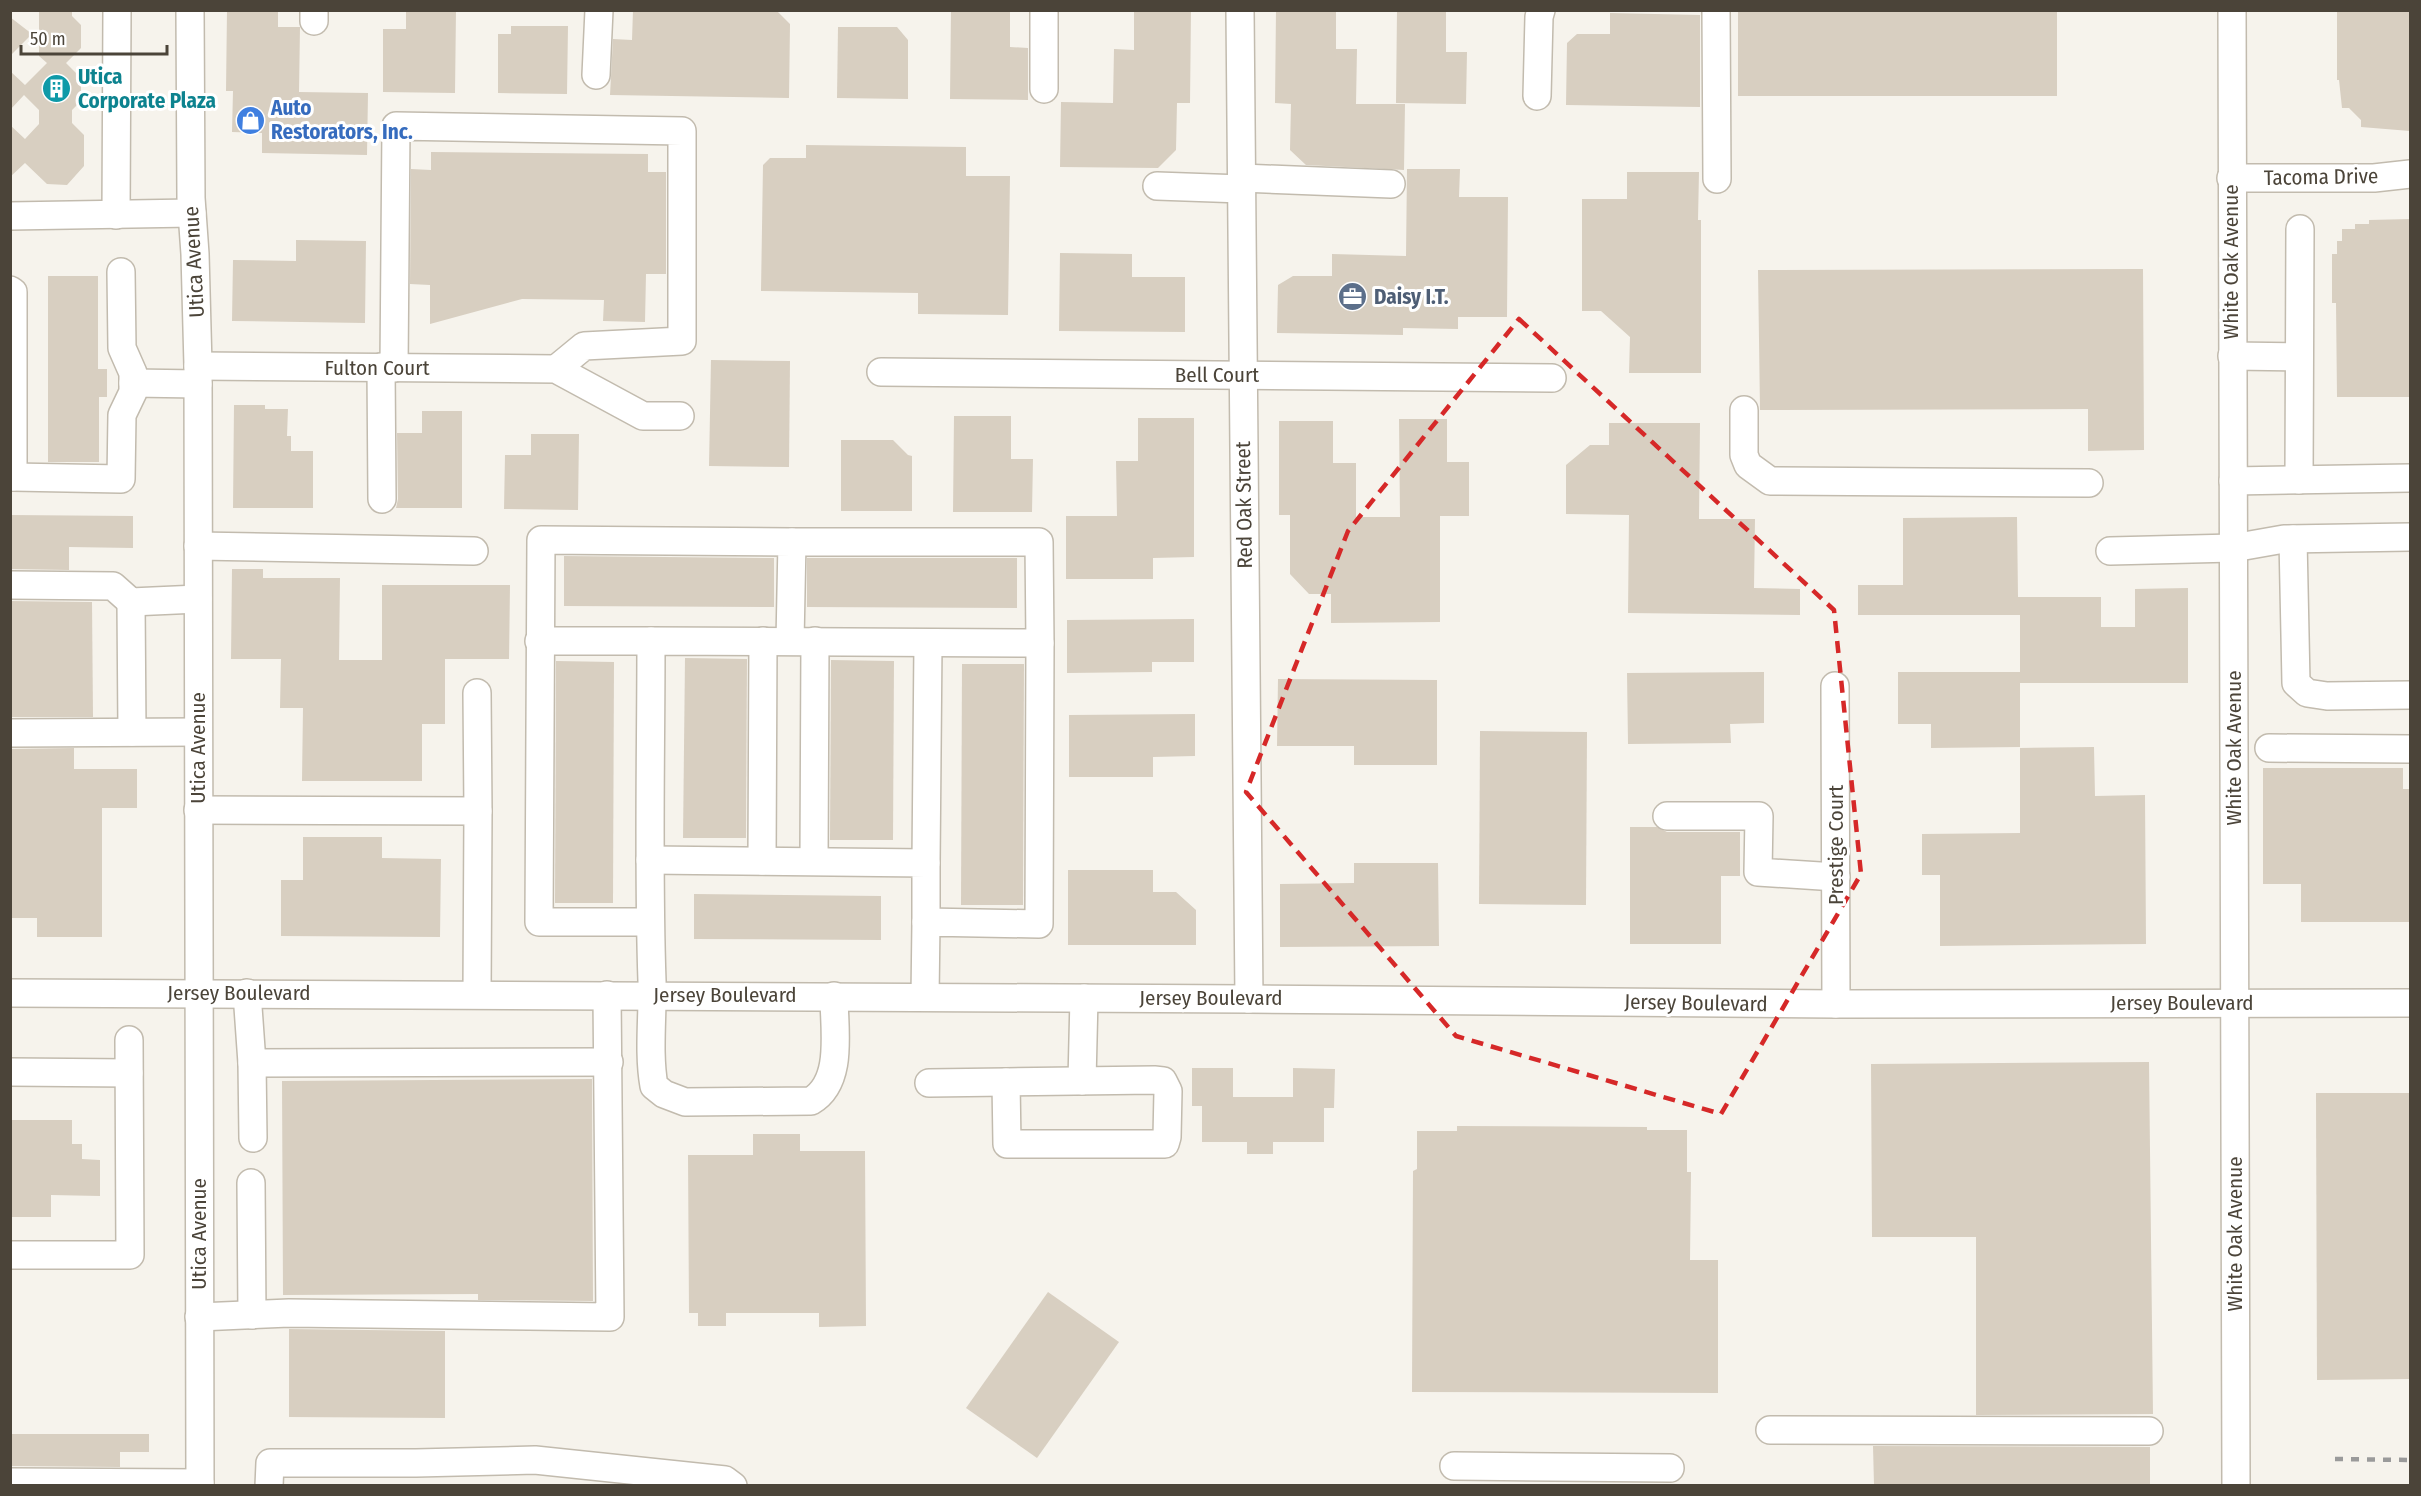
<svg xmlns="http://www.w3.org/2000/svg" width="2421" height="1496" viewBox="0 0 2421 1496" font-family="'Fira Sans Condensed',sans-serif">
<rect width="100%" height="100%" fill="#f6f3ec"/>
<g fill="#d8cfc1">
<polygon points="39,10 72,10 72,16 81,25 81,48 66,63 81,78 81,101 72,110 72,123 84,135 84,166 67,185 47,184 25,163 10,177 10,125 25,139 39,124 39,110 24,95 10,110 10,71 25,85 47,63 39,56"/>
<polygon points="227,10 278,10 278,27 300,27 299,92 368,93 367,155 262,153 262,133 232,132 233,91 226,91"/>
<polygon points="406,10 456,10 455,93 383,92 383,29 406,29"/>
<polygon points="633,10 776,10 790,24 789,98 610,95 613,39 632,40"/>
<polygon points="951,10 1010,10 1010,47 1028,48 1028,100 950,99"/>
<polygon points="1134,10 1191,10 1190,103 1177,103 1176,150 1158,168 1060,167 1061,102 1113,103 1114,49 1134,50"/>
<polygon points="1276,10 1336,10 1336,49 1357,49 1356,104 1405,104 1404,170 1306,165 1290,150 1291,104 1275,103"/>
<polygon points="1397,10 1446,10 1446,52 1467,52 1466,104 1396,103"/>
<rect x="1738" y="10" width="319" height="86"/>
<polygon points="2337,10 2410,10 2410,131 2361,127 2361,120 2349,108 2342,108 2339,80 2337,80"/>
<polygon points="1610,13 1700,15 1700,107 1566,105 1567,43 1577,34 1610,34"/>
<polygon points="10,17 32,34 10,56"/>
<polygon points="511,26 568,26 567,94 498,93 498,34 511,34"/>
<polygon points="838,27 897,27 908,40 908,99 837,98"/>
<polygon points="806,145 966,147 966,176 1010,176 1008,315 918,314 918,293 761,291 763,165 770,158 806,158"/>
<polygon points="431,152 648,154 648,172 666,172 666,274 646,274 645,322 603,321 604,300 522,299 430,324 430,285 410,284 411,169 431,170"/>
<polygon points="1407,169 1460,169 1459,197 1508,197 1507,317 1458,317 1458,329 1403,328 1403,335 1277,333 1278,285 1293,276 1332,276 1332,254 1406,256"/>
<polygon points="1627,172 1699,172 1698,220 1701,220 1701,373 1629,373 1630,337 1601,311 1582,311 1582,199 1627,199"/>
<polygon points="2410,219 2410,397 2337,397 2336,303 2332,303 2332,254 2337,254 2337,241 2342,241 2342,229 2355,229 2355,224 2369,224 2369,220"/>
<polygon points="296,240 366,241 365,323 232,321 233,260 296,261"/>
<polygon points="1060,253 1132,254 1132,277 1185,277 1185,332 1059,331"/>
<polygon points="2143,269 2144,450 2088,451 2088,409 1760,410 1758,270"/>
<polygon points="48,276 98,276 98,369 107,369 107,397 99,397 99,462 48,462"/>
<polygon points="711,360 790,361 789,467 709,466"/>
<polygon points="234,405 265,405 265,409 288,409 287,436 291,436 291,451 313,451 313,508 233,508"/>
<polygon points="422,411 462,411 462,508 396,508 398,499 397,433 422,433"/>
<polygon points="954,416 1011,416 1011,459 1033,459 1032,512 953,512"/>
<polygon points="1138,418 1194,418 1194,557 1153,558 1153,579 1066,579 1066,516 1117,516 1116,461 1138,461"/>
<polygon points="1399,419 1447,419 1447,462 1469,462 1469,516 1440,516 1440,622 1331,623 1331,594 1309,594 1290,574 1290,515 1279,515 1279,421 1333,421 1333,463 1356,463 1356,517 1400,517"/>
<polygon points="1609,423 1700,423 1699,519 1755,519 1754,588 1800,589 1800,615 1628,613 1629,515 1566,514 1566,465 1590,445 1609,445"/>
<polygon points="531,434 579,434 578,510 504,509 505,455 531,455"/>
<polygon points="841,440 893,440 908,455 912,456 912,511 841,511"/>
<polygon points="10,515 133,516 133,548 69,547 69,570 10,569"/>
<polygon points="2017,517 2018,597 2101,597 2101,627 2135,627 2135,589 2188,588 2188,683 2020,683 2020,615 1858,615 1858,585 1903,585 1903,518"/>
<polygon points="564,556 774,558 774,607 564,606"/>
<polygon points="807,558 1017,558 1017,608 807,607"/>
<polygon points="232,569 263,569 263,578 340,578 339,660 382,660 382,585 510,585 509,659 445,659 445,724 422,724 422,781 302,781 303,708 280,708 281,659 231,659"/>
<polygon points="10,601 92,602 93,717 10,717"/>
<polygon points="1194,619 1194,662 1152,662 1152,672 1067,673 1067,620"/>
<polygon points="685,658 747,659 746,838 683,838"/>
<polygon points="831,660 894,661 893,840 830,840"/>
<polygon points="556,661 614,662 613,903 555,903"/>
<polygon points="962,664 1024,664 1023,905 961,905"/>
<polygon points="1764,672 1764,723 1730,724 1731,743 1628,744 1627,673"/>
<polygon points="1898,672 2020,672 2020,747 1931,748 1931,724 1898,724"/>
<polygon points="1278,679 1437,680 1437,765 1354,765 1354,746 1277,746"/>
<polygon points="1195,714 1195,756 1153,757 1153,777 1069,777 1069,715"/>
<polygon points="1480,731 1587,732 1586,905 1479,904"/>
<polygon points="2094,747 2095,796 2145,795 2146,944 1940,946 1940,875 1922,875 1922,834 2020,833 2020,748"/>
<polygon points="74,748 74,769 137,769 137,808 102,808 102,937 37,937 37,918 10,918 10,749"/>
<polygon points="2263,768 2403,768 2403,789 2410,789 2410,922 2301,922 2301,884 2263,884"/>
<polygon points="1630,827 1657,827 1667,832 1740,832 1740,876 1721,876 1721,944 1630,944"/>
<polygon points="303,837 382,837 382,858 441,859 440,937 281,936 281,880 303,880"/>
<polygon points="1354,863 1438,863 1439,946 1280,947 1280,884 1354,883"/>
<polygon points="1068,870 1153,870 1153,892 1176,892 1196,910 1196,945 1068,945"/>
<polygon points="694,894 881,896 881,940 694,939"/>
<polygon points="2149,1062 2153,1414 1976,1415 1976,1237 1872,1237 1871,1064"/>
<polygon points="1192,1068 1233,1068 1233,1097 1293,1097 1293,1068 1335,1069 1334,1108 1324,1108 1324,1142 1273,1142 1273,1154 1247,1154 1247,1142 1202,1142 1202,1106 1192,1106"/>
<polygon points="592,1079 593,1301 478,1300 478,1294 283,1295 282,1081"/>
<polygon points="2316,1093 2410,1093 2410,1379 2317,1380"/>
<polygon points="10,1120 72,1120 72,1144 82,1144 82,1159 100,1160 100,1196 51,1195 51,1217 10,1217"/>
<polygon points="1457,1126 1647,1127 1647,1130 1687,1130 1687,1172 1691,1172 1690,1260 1718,1260 1718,1393 1412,1392 1413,1171 1417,1169 1417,1131 1457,1131"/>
<polygon points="753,1134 800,1134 800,1151 865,1151 866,1326 819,1327 819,1313 726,1313 726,1326 698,1326 698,1313 689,1313 688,1155 753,1155"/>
<polygon points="1048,1292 1119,1342 1037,1458 966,1408"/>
<polygon points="289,1329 445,1331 445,1418 289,1417"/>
<polygon points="10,1434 149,1434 149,1452 120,1452 120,1467 10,1466"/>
<polygon points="1873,1446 2150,1447 2150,1485 1874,1485"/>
</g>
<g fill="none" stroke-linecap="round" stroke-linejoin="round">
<defs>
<g id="minor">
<polyline points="190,10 191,198 195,254 198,366 200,1486"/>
<polyline points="1044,10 1044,89"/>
<polyline points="1240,10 1249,999"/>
<polyline points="1716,10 1717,179"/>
<polyline points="2232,10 2236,1486"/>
<polyline points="314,21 314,10"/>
<polyline points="596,75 599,10"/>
<polyline points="1537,96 1539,17 1541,10"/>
<polyline points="1242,178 1391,184"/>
<polyline points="2231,178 2374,178 2410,174"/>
<polyline points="1157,186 1242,189"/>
<polyline points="116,215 117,10"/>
<polyline points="10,216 192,213"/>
<polyline points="10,290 13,292 13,477 10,477"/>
<polyline points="2232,356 2299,357"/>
<polyline points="198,366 556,369 643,416 680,416"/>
<polyline points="381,367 382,499"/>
<polyline points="394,368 396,126 682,131 682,341 584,346 556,369"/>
<polyline points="881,372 1552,378"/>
<polyline points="133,383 198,384"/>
<polyline points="1744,410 1744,455 1748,465 1770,481 2089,483"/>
<polyline points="13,477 121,479 122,415 133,392 133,373 122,348 121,272"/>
<polyline points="2299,480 2300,229"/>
<polyline points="2233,481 2410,478"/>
<polyline points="2293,539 2296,683 2307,693 2327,696 2410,695"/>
<polyline points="792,542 1039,542 1040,643"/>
<polyline points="198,546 474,551"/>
<polyline points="2110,551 2233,548 2284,539 2410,537"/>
<polyline points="10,585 113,586 131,602 198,599"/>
<polyline points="131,602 132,732"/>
<polyline points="539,641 651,641"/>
<polyline points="1835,686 1836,1004"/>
<polyline points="477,693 478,811"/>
<polyline points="10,733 198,732"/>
<polyline points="2269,748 2410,749"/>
<polyline points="198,810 478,811 477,994"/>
<polyline points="1667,816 1759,816 1758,872 1836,877"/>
<polyline points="650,860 926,863 926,922"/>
<polyline points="762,861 763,641"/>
<polyline points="814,861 815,641"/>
<polyline points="926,863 928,643"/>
<polyline points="650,922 539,922 541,540 792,542 790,641"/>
<polyline points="10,993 1249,999 1836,1004 2410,1003"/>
<polyline points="247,993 252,1063 609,1062"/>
<path d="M834,996C834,1029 844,1082 811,1101L685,1102L664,1094L654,1086C648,1052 653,1016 652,981C648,868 651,754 651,641L1040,643L1039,924L926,922L925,997"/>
<polyline points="252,1063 253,1138"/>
<polyline points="10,1072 129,1073"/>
<polygon points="1154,1080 1163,1081 1168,1091 1167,1137 1165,1144 1007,1144 1006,1082"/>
<polyline points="1082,1081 1084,998"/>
<polyline points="929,1083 1006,1082"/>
<polyline points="251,1183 252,1315"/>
<polyline points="10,1255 130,1255 129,1040"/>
<polyline points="199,1317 289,1313 610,1317 607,995"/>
<polyline points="1770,1430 2149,1431"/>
<polyline points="1454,1466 1670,1468"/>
<polyline points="10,1482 200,1483"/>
<polyline points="269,1486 270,1463 416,1463 535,1460 725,1480 733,1486"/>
</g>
</defs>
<use href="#minor" stroke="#c2bbae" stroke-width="30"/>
<use href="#minor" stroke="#fff" stroke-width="27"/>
<polyline stroke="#9a9a9a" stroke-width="4.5" stroke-dasharray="8 8" stroke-linecap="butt" points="2335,1459 2410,1460"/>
</g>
<path fill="none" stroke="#d62828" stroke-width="4.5" stroke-dasharray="12 8" stroke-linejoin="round" d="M1519,319L1834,610L1861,874L1721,1114L1456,1036L1246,792L1348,531Z"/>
<defs>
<symbol id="building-disc" viewBox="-11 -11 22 22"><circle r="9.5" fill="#0f9aa8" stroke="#fff"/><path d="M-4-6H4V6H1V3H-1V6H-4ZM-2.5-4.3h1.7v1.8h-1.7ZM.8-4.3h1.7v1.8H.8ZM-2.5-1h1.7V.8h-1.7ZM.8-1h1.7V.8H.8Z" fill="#fff"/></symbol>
<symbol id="shop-disc" viewBox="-11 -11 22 22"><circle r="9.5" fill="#3f7fe0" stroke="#fff"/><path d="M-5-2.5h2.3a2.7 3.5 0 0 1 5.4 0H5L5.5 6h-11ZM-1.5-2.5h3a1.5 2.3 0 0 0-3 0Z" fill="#fff"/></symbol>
<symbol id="office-disc" viewBox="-11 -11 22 22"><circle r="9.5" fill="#5c6f8a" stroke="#fff"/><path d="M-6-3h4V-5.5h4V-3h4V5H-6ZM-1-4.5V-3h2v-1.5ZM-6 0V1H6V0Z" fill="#fff"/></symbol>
</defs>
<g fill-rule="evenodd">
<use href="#building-disc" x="40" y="72" width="33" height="33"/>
<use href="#shop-disc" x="234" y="104" width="33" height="33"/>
<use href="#office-disc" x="1336" y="280" width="33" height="33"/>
</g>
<g text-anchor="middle" stroke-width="6" stroke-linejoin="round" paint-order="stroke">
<g font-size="21" font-weight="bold" fill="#0d838f" stroke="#fff" text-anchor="start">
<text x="78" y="84">Utica<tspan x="78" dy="24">Corporate Plaza</tspan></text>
</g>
<g font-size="21" font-weight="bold" fill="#366cbe" stroke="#fff" text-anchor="start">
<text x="271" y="115">Auto<tspan x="271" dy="24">Restorators, Inc.</tspan></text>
</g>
<g font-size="21" fill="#4b4439" stroke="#fff">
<text transform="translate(2321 177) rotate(-1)" y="7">Tacoma Drive</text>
<text transform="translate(194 262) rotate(-93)" y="7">Utica Avenue</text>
<text transform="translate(2231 262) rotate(-90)" y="7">White Oak Avenue</text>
<text x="377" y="375">Fulton Court</text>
<text x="1217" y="382">Bell Court</text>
<text transform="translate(1244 505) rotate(-91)" y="7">Red Oak Street</text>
<text transform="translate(198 748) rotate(-90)" y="7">Utica Avenue</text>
<text transform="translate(2234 748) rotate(-90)" y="7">White Oak Avenue</text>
<text transform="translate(1836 845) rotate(-90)" y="7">Prestige Court</text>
<text x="239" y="1000">Jersey Boulevard</text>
<text x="725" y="1002">Jersey Boulevard</text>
<text x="1211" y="1005">Jersey Boulevard</text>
<text transform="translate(1696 1003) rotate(1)" y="7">Jersey Boulevard</text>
<text x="2182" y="1010">Jersey Boulevard</text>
<text transform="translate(199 1234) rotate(-90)" y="7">Utica Avenue</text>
<text transform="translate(2235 1234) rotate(-90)" y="7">White Oak Avenue</text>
</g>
<g font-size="21" font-weight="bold" fill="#4e5e75" stroke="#fff" text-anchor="start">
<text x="1374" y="304">Daisy I.T.</text>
</g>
</g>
<rect width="2421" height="1496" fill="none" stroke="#4b4439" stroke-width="24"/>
<path d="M21 45v9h146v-9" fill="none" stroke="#4b4439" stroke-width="3"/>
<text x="30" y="45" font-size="18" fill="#4b4439" stroke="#ffffff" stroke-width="4.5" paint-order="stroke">50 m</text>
</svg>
